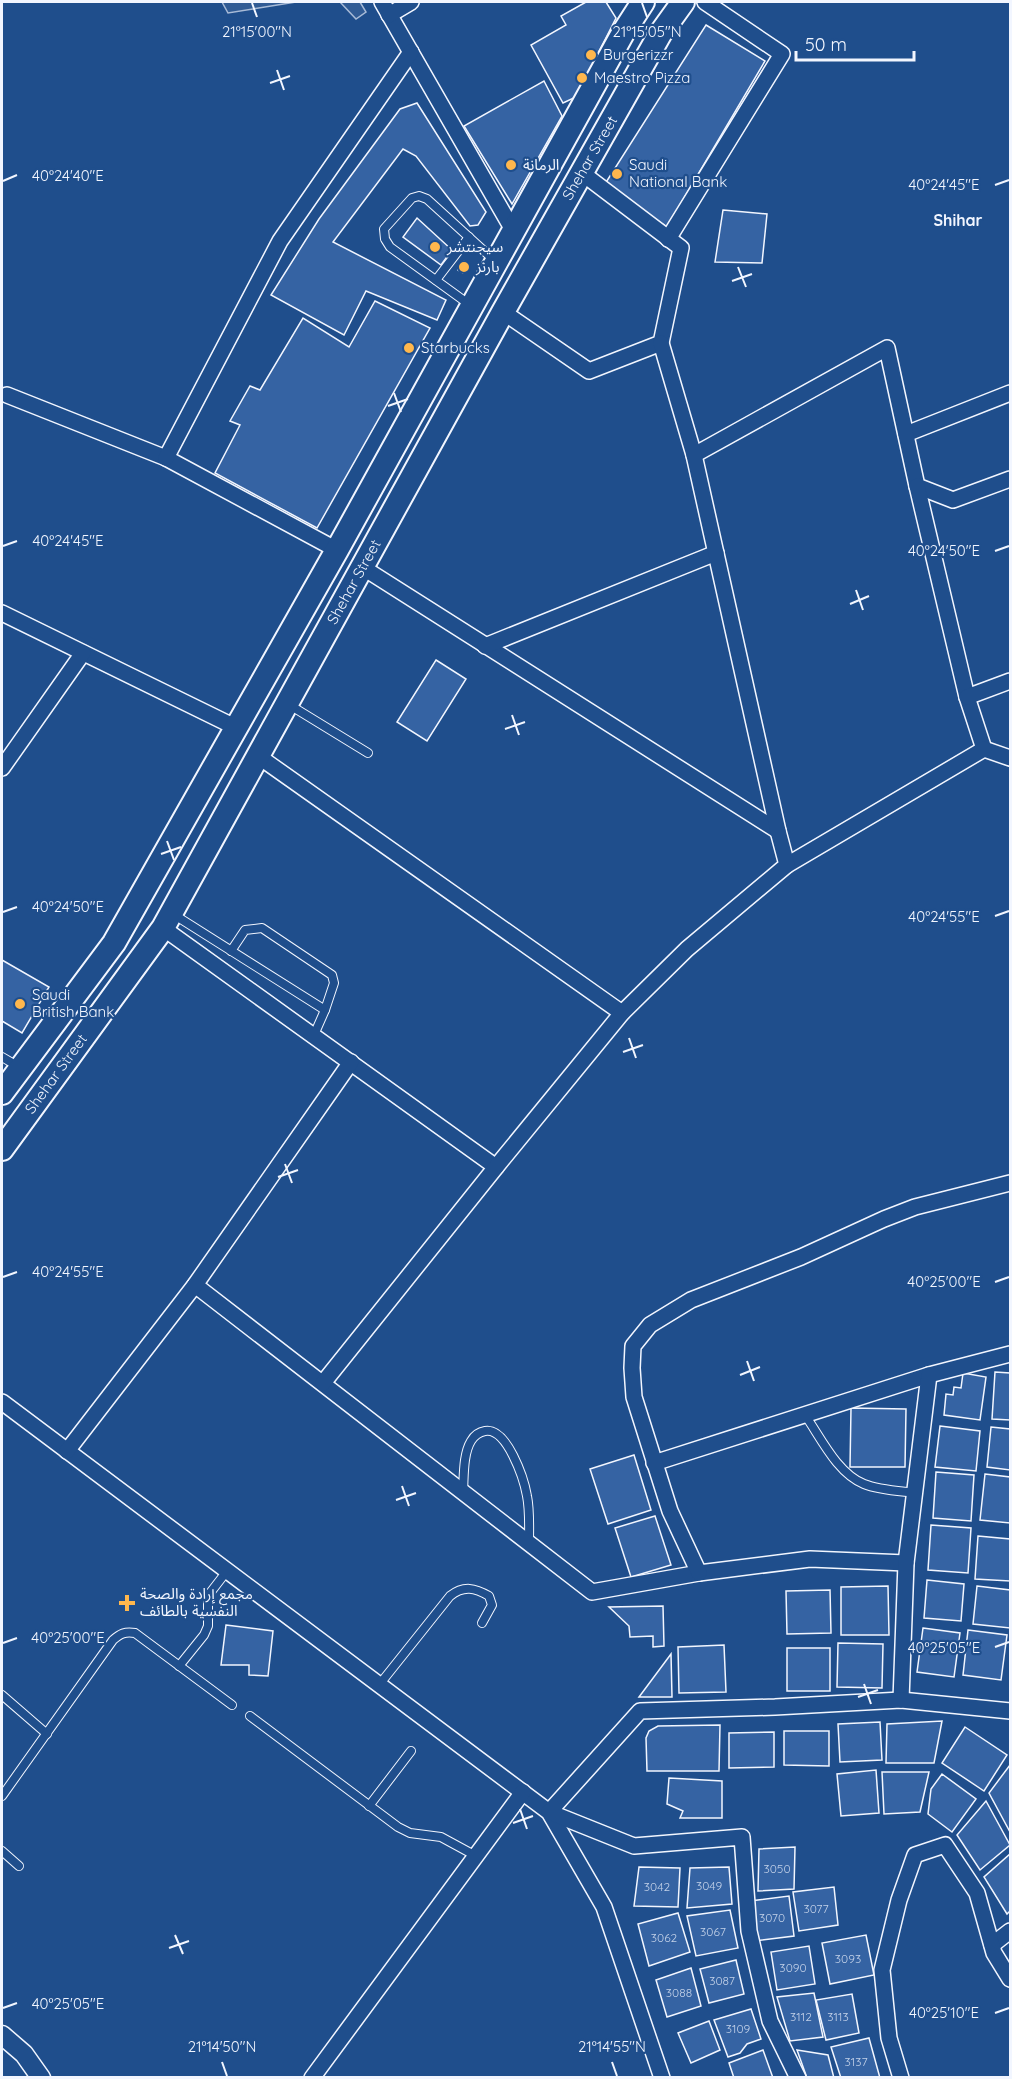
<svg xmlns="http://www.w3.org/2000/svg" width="1012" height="2079" viewBox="0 0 1012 2079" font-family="Quicksand,'Noto Sans Arabic',sans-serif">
<rect width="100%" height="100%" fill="#1f4e8c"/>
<g fill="#305b95" stroke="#a8bbd7" stroke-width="1.5">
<polygon points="222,2 296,2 228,13"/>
<polygon points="340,2 360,2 366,12 356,19"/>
</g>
<g fill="#3563a3" stroke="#f2f6ff" stroke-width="1.5">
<polygon points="586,2 606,2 616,18 576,97 563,103 531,45 566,25 561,16"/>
<polygon points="706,25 765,61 667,227 603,187"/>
<polygon points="544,81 562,116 512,204 464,126"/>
<polygon points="417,103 486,212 478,225 470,226 416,156 403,149 333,242 446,300 437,320 366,291 344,335 271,295 319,219 400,109"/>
<polygon points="723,210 767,214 762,263 715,262"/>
<polygon points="417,218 452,250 441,265 403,237"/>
<polygon points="464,261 469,265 463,273 458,270"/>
<polygon points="375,301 430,328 317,528 215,473 240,425 230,421 250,386 260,390 303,318 349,347"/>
<polygon points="436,660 466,679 427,741 397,722"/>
<polygon points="2,960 49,987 22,1033 2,1021"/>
<polygon points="995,1372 1010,1373 1010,1420 992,1419"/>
<polygon points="963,1373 986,1377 980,1420 944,1415 946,1394 953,1395 954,1387 961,1388"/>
<polygon points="851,1408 906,1409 905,1467 850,1467"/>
<polygon points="940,1426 980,1431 976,1471 935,1467"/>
<polygon points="991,1427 1010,1429 1010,1470 987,1467"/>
<polygon points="634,1455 651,1510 608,1524 590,1469"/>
<polygon points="936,1472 974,1475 971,1521 933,1518"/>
<polygon points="985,1474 1010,1477 1010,1523 980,1520"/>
<polygon points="655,1516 671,1565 631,1577 615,1528"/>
<polygon points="931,1525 971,1528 968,1573 928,1570"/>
<polygon points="978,1536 1010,1539 1010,1581 975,1579"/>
<polygon points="927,1580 964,1584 961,1621 924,1618"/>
<polygon points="888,1586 889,1635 841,1635 841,1587"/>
<polygon points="977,1586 1010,1590 1010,1628 973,1624"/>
<polygon points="830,1590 831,1633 787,1634 786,1591"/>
<polygon points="663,1606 664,1646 653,1647 653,1636 630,1637 629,1626 609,1607"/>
<polygon points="226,1625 273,1631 268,1676 249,1675 249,1665 221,1665"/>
<polygon points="923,1628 960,1633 954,1677 917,1672"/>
<polygon points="968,1630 1007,1635 1001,1680 963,1675"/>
<polygon points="838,1643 883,1644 882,1688 837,1687"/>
<polygon points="724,1645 726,1692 679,1693 678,1647"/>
<rect x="787" y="1648" width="43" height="43"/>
<polygon points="671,1654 672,1697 639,1697"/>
<polygon points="942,1721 934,1763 886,1763 887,1724"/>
<polygon points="880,1722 882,1760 840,1762 838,1724"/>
<polygon points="720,1725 719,1771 647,1771 646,1738 649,1731 658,1726"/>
<polygon points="965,1727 1007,1755 984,1791 942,1763"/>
<polygon points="784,1731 829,1731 829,1766 784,1765"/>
<polygon points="774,1732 774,1767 729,1768 729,1733"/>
<polygon points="1010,1765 1010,1832 989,1793"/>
<polygon points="876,1770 879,1813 841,1816 837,1774"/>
<polygon points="882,1772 929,1772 920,1812 884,1814"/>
<polygon points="942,1774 976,1799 952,1832 928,1814 931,1789"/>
<polygon points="669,1778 722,1781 722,1818 680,1818 683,1811 667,1804"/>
<polygon points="986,1801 1010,1845 980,1870 957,1835"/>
<polygon points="795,1847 794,1889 758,1891 759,1849"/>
<polygon points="1010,1854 1010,1911 1007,1914 984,1877"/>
<polygon points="639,1867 680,1868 678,1907 634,1906"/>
<polygon points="729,1867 732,1904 687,1908 690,1868"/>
<polygon points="834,1887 838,1925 799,1931 793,1892"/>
<polygon points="789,1896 794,1936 755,1941 750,1901"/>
<polygon points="730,1910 738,1948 696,1956 687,1916"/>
<polygon points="678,1913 690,1952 649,1966 638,1924"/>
<polygon points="866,1935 874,1975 830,1984 822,1943"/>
<polygon points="809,1946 815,1984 777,1990 771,1952"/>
<polygon points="736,1960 744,1994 709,2003 700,1969"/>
<polygon points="691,1968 701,2006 667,2017 656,1980"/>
<polygon points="814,1993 823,2037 790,2041 777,1997"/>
<polygon points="852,1994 859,2033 826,2040 816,2000"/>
<polygon points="751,2009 761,2039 747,2044 740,2053 728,2057 714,2020"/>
<polygon points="709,2021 720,2050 691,2063 678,2033"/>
<polygon points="869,2038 880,2078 841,2078 831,2047"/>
<polygon points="763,2050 773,2078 734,2078 729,2063"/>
<polygon points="797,2050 828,2055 834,2078 807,2078"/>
</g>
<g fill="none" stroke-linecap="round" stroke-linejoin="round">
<defs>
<g id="service">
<polyline points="436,280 469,237"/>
<polyline points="470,305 390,247 385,239 384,229 412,198 419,196 427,199 494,260"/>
<polyline points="288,704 368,753"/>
<polyline points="173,914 325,1010 314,1035"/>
<polyline points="231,951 245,930 262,928 332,975 334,983 325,1010"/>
<polyline points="2,1057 19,1067"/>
<path d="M805,1415C821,1438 837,1473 864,1484C879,1490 899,1491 915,1493"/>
<path d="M463,1491C464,1476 463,1454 471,1441C474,1436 479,1432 485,1431C507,1427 524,1479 527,1496C530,1511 529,1527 529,1542"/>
<polyline points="179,1666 204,1635 208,1626 208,1601 210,1593 227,1571"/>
<path d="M379,1685L450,1596C464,1585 475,1588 489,1596L492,1605L482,1623"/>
<polyline points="2,1695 47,1734"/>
<polyline points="250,1716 398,1827 410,1833 441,1837 476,1856"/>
<path d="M2,1796L113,1640C120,1634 125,1631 135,1633L232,1705"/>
<polyline points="369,1806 411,1751"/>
<polyline points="2,1851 19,1866"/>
</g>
<g id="minor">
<polyline points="382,2 513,230"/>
<polyline points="389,15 411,2"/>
<polyline points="668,239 782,54 705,2"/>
<polyline points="503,312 589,371 661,343 681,248 582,173"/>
<polyline points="7,395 166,458 337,550"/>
<polyline points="906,434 1010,393"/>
<polyline points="694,455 887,348 917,486 953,500 1010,479"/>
<polyline points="166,458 280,241 411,52"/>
<polyline points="917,486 967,697 984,749 1010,758"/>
<polyline points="362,567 778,831"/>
<polyline points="2,613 235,727"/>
<polyline points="485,646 716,553"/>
<polyline points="967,697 1010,681"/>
<polyline points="258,756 622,1013"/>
<polyline points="2,768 83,653"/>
<polyline points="787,865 984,749"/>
<polyline points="163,928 496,1167"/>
<polyline points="195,1285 592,1592 699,1573 810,1559 906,1563"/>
<polyline points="323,1383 496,1167 622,1013 687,949 787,865 778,831 694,455 661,343"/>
<polyline points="2,1402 549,1812 604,1907 662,2078"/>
<polyline points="67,1451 195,1285 351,1062"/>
<polyline points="654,1463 929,1375"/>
<polyline points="699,1573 670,1511 634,1397 632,1368 633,1346 650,1325 691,1300 801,1257 884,1219 915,1207 1010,1183"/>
<polyline points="901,1700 906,1563 929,1375 1010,1354"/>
<polyline points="992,1945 1010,1931"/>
<polyline points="312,2078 523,1792"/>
<polyline points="798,2078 770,2021 749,1931 742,1837 634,1846 549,1812 640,1711 775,1707 901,1700 1010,1711"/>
<polyline points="901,2078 889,2038 882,1970 899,1900 915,1855 945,1845 977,1893 994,1953 1010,1979"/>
</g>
<polyline id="tertiary" points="2,2035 24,2054 41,2078"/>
<g id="primary">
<polyline points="2,1093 114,943 337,550 623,33 643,2"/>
<polyline points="2,1149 163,928 503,312 660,34 683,2"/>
</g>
</defs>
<use href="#service" stroke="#f2f6ff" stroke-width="10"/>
<use href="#minor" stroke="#f2f6ff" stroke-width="18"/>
<use href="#tertiary" stroke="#f2f6ff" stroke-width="21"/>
<use href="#primary" stroke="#f2f6ff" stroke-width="26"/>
<use href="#service" stroke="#1f4e8c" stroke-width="8"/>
<use href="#minor" stroke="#1f4e8c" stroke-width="15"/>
<use href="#tertiary" stroke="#1f4e8c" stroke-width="18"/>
<use href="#primary" stroke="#1f4e8c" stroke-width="22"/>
</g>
<path fill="none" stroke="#f2f6ff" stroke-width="2" d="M252,3L257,17M642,3L647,17M277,70L284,90M270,83L290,76M3,181L17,175M995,185L1009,180M738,267L746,287M732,281L752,274M394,393L401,412M388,406L408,399M3,546L17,541M995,551L1009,546M856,590L863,610M850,604L869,596M512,715L519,735M505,729L525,722M167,841L174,860M161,854L181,847M3,912L17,907M995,916L1009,911M629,1038L636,1058M623,1052L643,1045M285,1164L292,1183M278,1177L298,1170M3,1277L17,1272M995,1282L1009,1277M747,1361L754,1381M740,1375L760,1367M402,1486L409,1506M396,1500L416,1493M3,1643L17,1638M995,1647L1009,1642M864,1684L871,1704M858,1697L878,1690M520,1809L527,1829M513,1823L533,1816M175,1935L183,1954M169,1948L189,1941M3,2008L17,2003M995,2013L1009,2008M222,2062L227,2076M612,2062L617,2076"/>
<g fill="#ffb74d" stroke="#1f4e8c" stroke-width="2">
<circle cx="591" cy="55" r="6"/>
<circle cx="582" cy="78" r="6"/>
<circle cx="511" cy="165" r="6"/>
<circle cx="617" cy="174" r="6"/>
<circle cx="435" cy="247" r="6"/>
<circle cx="464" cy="267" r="6"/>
<circle cx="409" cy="348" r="6"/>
<circle cx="20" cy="1004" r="6"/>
<path d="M124 1594h6v6h6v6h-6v6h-6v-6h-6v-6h6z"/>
</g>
<g text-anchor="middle" stroke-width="4.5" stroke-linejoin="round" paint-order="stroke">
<g font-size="12" fill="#c3d1e8">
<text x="777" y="1873">3050</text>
<text x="709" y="1890">3049</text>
<text x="657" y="1891">3042</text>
<text x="816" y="1913">3077</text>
<text x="772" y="1922">3070</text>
<text x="713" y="1936">3067</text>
<text x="664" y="1942">3062</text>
<text x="848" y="1963">3093</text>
<text x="793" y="1972">3090</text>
<text x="722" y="1985">3087</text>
<text x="679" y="1997">3088</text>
<text x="801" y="2021">3112</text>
<text x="838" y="2021">3113</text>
<text x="738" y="2033">3109</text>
<text x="856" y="2066">3137</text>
</g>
<g font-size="15" fill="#f2f6ff" stroke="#1f4e8c" text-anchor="start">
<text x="603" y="60">Burgerizzr</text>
<text x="594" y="83">Maestro Pizza</text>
<text x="523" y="170">الرمانة</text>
<text x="629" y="170">Saudi<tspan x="629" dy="17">National Bank</tspan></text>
<text x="447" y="252">سيجنتشر</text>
<text x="476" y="272">بارنز</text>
<text x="421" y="353">Starbucks</text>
<text x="32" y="1000">Saudi<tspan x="32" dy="17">British Bank</tspan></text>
<text x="140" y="1599">مجمع إرادة والصحة<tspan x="140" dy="17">النفسية بالطائف</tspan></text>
</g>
<g font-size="15" fill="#f2f6ff" stroke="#1f4e8c">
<text transform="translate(590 158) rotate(-60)" y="5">Shehar Street</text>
<text transform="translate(354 582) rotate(-61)" y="5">Shehar Street</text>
<text transform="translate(56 1074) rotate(-54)" y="5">Shehar Street</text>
</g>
<g font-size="16" font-weight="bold" fill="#f2f6ff" stroke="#1f4e8c">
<text x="958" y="226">Shihar</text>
</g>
</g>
<g font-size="15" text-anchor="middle" fill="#f2f6ff" stroke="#1f4e8c" stroke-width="4.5" stroke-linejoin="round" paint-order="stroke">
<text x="257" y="37">21°15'00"N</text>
<text x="647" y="37">21°15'05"N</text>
<text x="68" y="181">40°24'40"E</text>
<text x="944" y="190">40°24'45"E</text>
<text x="68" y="546">40°24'45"E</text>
<text x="944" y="556">40°24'50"E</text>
<text x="68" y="912">40°24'50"E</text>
<text x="944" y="922">40°24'55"E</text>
<text x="68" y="1277">40°24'55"E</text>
<text x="944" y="1287">40°25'00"E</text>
<text x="68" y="1643">40°25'00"E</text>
<text x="944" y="1653">40°25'05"E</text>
<text x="68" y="2009">40°25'05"E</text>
<text x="944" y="2018">40°25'10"E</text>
<text x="222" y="2052">21°14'50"N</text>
<text x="612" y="2052">21°14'55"N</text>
</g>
<rect width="1012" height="2079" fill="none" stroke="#f2f6ff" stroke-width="6"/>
<path d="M796 51v9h118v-9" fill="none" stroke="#f2f6ff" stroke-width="3"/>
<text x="805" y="51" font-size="18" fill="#f2f6ff" stroke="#1f4e8c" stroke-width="4.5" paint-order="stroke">50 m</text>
</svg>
